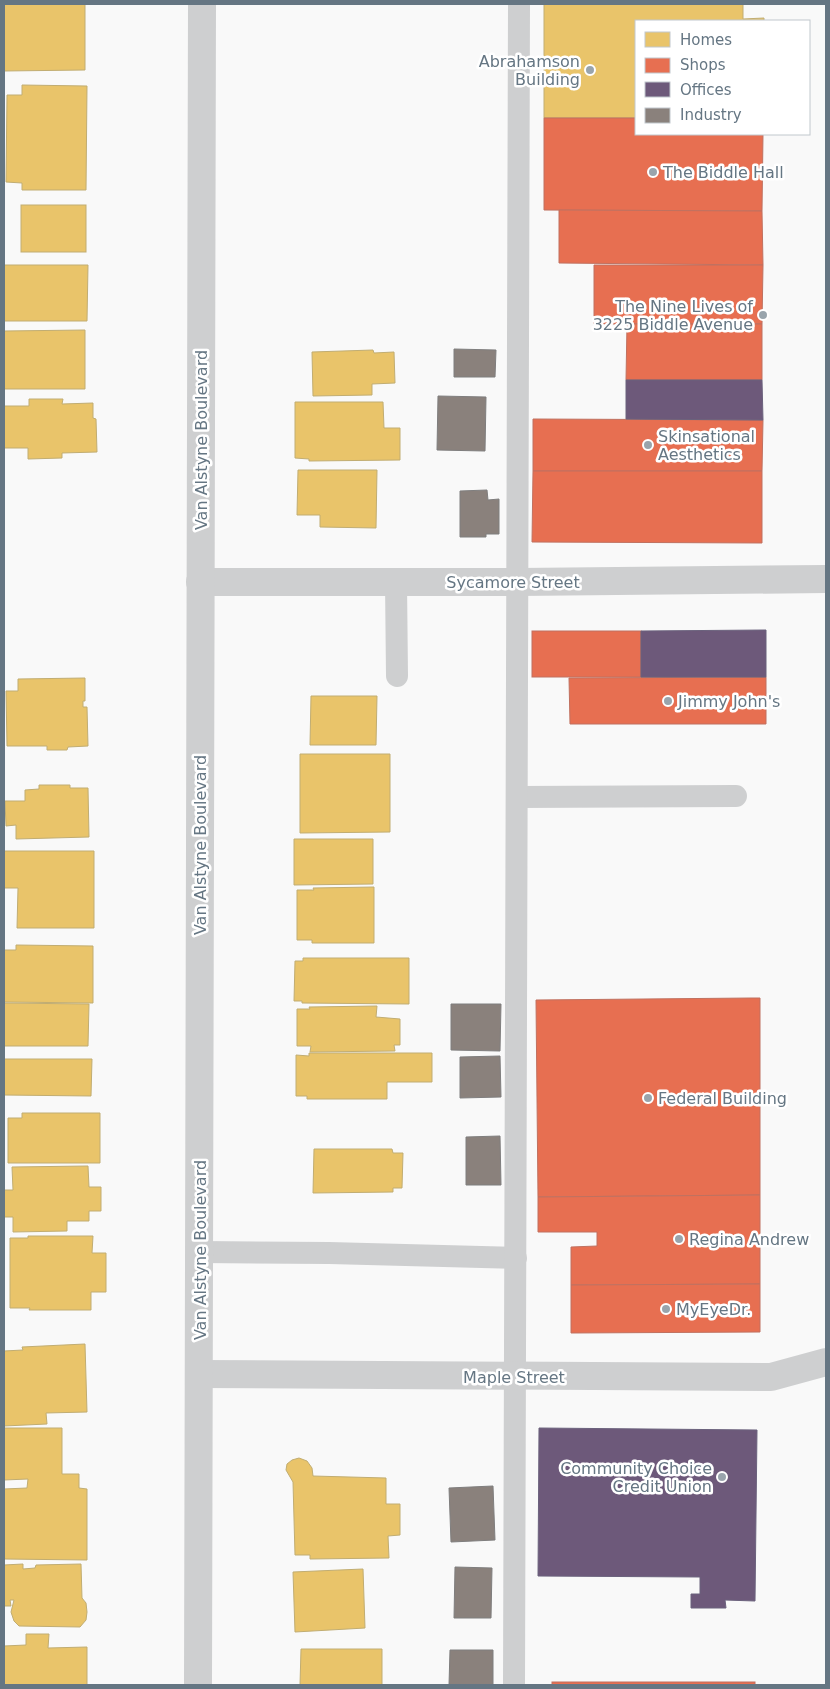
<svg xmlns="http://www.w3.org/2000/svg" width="830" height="1689" viewBox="0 0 830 1689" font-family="'DejaVu Sans',sans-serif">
<rect width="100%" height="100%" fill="#f9f9f9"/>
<g fill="#e9c46a" stroke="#c1ad72">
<polygon points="4,4 85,4 85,70 4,71"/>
<polygon points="544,4 743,4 743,19 764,18 764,21 636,21 636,118 544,118"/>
<polygon points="22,85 87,86 86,190 22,190 22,183 6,182 7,95 22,95"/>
<rect x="21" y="205" width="65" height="47"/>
<polygon points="4,265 88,265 87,321 4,321"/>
<polygon points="85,330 85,389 4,389 4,331"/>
<polygon points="373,350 374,353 394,352 395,383 372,384 372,395 313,396 312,352"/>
<polygon points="29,399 63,399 62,404 93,403 93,418 96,419 97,452 62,453 62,458 28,459 28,448 4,448 4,406 29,406"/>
<polygon points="295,402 383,402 384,428 400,428 400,460 309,461 309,459 295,458"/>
<polygon points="298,470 377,470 376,528 320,527 320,515 297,515"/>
<polygon points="85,678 85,701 83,701 83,707 87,707 88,746 68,747 67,750 47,750 47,746 7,746 6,691 18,691 18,679"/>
<polygon points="311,696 377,696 376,745 310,745"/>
<polygon points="300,754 390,754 390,832 300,833"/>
<polygon points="39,785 70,785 70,788 88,788 89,837 16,839 16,825 6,826 5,801 25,801 25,790 39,789"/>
<polygon points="294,839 373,839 373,884 294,885"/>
<polygon points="4,851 94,851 94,928 17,928 18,888 4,888"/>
<polygon points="374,887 374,943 312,943 312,940 297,940 297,890 314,890 313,888"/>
<polygon points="16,945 93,946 93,1003 4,1002 4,950 16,950"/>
<polygon points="303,958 409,958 409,1004 302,1003 302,1001 294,1001 295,961 303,961"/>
<polygon points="4,1003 89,1004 88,1046 4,1046"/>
<polygon points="377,1006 376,1017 400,1019 400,1045 394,1045 395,1051 310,1052 311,1046 297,1046 297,1009 310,1009 309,1007"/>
<polygon points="309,1053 432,1053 432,1082 387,1082 387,1099 307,1099 307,1096 296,1096 296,1055 309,1056"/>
<polygon points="4,1059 92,1059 91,1096 4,1095"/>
<polygon points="22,1113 100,1113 100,1163 8,1163 8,1118 22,1118"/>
<polygon points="314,1149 392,1149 393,1153 403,1153 402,1188 393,1188 393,1192 313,1193"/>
<polygon points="88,1166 89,1187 101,1187 101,1211 89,1211 89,1221 67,1221 67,1231 13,1232 13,1217 4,1217 4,1190 13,1190 12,1167"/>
<polygon points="28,1236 93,1236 92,1253 106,1253 106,1292 91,1292 91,1310 29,1310 30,1308 10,1308 10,1238 28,1238"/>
<polygon points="85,1344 87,1412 46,1413 47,1424 4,1426 4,1351 23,1350 22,1347"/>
<polygon points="4,1428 62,1428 62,1474 79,1474 79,1488 87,1489 87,1560 4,1559 4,1489 27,1488 28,1479 4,1480"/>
<polygon points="299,1458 307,1461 312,1468 313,1476 386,1478 386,1504 400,1504 400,1535 388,1536 389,1558 310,1559 310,1555 295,1555 293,1482 286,1470 287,1464 292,1460"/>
<polygon points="23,1564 23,1569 35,1568 36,1565 81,1564 82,1598 86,1603 87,1612 86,1620 80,1627 19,1626 14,1621 11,1612 14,1600 10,1600 11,1606 4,1606 4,1565"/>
<polygon points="363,1569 365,1628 295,1632 293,1572"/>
<polygon points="26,1634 49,1634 48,1648 87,1647 87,1685 4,1685 4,1646 26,1645"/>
<polygon points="301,1649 382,1649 382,1685 300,1685"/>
</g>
<g fill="#e76f51" stroke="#c07160">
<polygon points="544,118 636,118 636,134 763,134 762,211 544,210"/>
<polygon points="559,210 762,211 763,265 559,263"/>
<polygon points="594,265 763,265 762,324 594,324"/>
<polygon points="627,324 762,324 762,380 626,380"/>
<polygon points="533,419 763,420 762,471 533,471"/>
<polygon points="533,471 762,471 762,543 532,542"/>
<rect x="532" y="631" width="109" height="46"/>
<polygon points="766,677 766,724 570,724 569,678"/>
<polygon points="751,998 760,998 760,1195 538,1197 536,1000"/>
<polygon points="760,1195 760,1284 571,1285 571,1247 597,1246 597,1232 538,1232 538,1197"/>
<polygon points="760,1284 760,1332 571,1333 571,1285"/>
<rect x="552" y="1682" width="203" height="3"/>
</g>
<g fill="#6d597a" stroke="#6b627d">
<polygon points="626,380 762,380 763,420 626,419"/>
<polygon points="766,630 766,677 641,677 641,631"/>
<polygon points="539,1428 757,1430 755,1601 725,1600 726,1608 691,1608 691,1594 700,1594 700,1577 538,1576"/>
</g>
<g fill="#8a817c" stroke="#7f7e7e">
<polygon points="454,349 496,350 495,377 454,377"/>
<polygon points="438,396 486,397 485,451 437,450"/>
<polygon points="487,490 488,500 499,499 499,534 486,534 486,537 460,537 460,491"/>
<polygon points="451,1004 501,1004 500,1051 451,1050"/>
<polygon points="500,1056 501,1097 460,1098 460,1057"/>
<polygon points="500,1136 501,1185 466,1185 466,1137"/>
<polygon points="493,1486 495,1540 451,1542 449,1488"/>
<polygon points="455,1567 492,1568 491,1618 454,1618"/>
<polygon points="450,1650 493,1650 493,1685 449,1685"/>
</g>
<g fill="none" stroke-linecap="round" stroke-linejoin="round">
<g stroke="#cecfd0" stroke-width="22">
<polyline points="396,582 397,676"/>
<polyline points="519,797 736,796"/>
<polyline points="200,1252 329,1253 516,1258"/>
<polyline points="514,1685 519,4"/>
</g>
<g stroke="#cecfd0" stroke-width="28">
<polyline points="200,582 519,582 826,579"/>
<polyline points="200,1374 771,1377 826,1362"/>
<polyline points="198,1685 202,4"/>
</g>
</g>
<g fill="#99a4ac" stroke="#fff" stroke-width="2">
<circle cx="590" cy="70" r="5"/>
<circle cx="653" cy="172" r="5"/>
<circle cx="763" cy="315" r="5"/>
<circle cx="648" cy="445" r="5"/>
<circle cx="668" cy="701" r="5"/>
<circle cx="648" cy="1098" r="5"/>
<circle cx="679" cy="1239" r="5"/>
<circle cx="666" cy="1309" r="5"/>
<circle cx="722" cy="1477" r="5"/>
</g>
<g text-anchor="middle" stroke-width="5" stroke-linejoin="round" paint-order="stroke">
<g font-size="16" fill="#657683" stroke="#fff" text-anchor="start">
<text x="580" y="67" text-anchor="end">Abrahamson<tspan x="580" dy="18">Building</tspan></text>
<text x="663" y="178">The Biddle Hall</text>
<text x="753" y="312" text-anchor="end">The Nine Lives of<tspan x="753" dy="18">3225 Biddle Avenue</tspan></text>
<text x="658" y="442">Skinsational<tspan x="658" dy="18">Aesthetics</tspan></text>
<text x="678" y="707">Jimmy John's</text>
<text x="658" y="1104">Federal Building</text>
<text x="689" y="1245">Regina Andrew</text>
<text x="676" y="1315">MyEyeDr.</text>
<text x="712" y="1474" text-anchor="end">Community Choice<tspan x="712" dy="18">Credit Union</tspan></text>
</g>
<g font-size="16" fill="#657683" stroke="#fff">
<text transform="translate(201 440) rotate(-90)" y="6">Van Alstyne Boulevard</text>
<text x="513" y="588">Sycamore Street</text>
<text transform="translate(200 845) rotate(-90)" y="6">Van Alstyne Boulevard</text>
<text transform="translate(200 1250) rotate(-90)" y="6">Van Alstyne Boulevard</text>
<text x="514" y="1383">Maple Street</text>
</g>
</g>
<rect width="830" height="1689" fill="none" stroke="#657683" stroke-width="10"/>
<rect x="635" y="20" width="175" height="115" fill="#ffffff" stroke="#c1c8cd"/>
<rect x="645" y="32" width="25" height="15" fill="#e9c46a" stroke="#c1c8cd"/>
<text x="680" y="45" font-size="15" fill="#657683">Homes</text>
<rect x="645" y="58" width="25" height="15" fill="#e76f51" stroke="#c1c8cd"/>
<text x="680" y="70" font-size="15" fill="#657683">Shops</text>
<rect x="645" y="82" width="25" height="15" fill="#6d597a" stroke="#c1c8cd"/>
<text x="680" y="95" font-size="15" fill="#657683">Offices</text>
<rect x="645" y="108" width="25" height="15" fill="#8a817c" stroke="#c1c8cd"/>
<text x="680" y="120" font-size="15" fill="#657683">Industry</text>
</svg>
